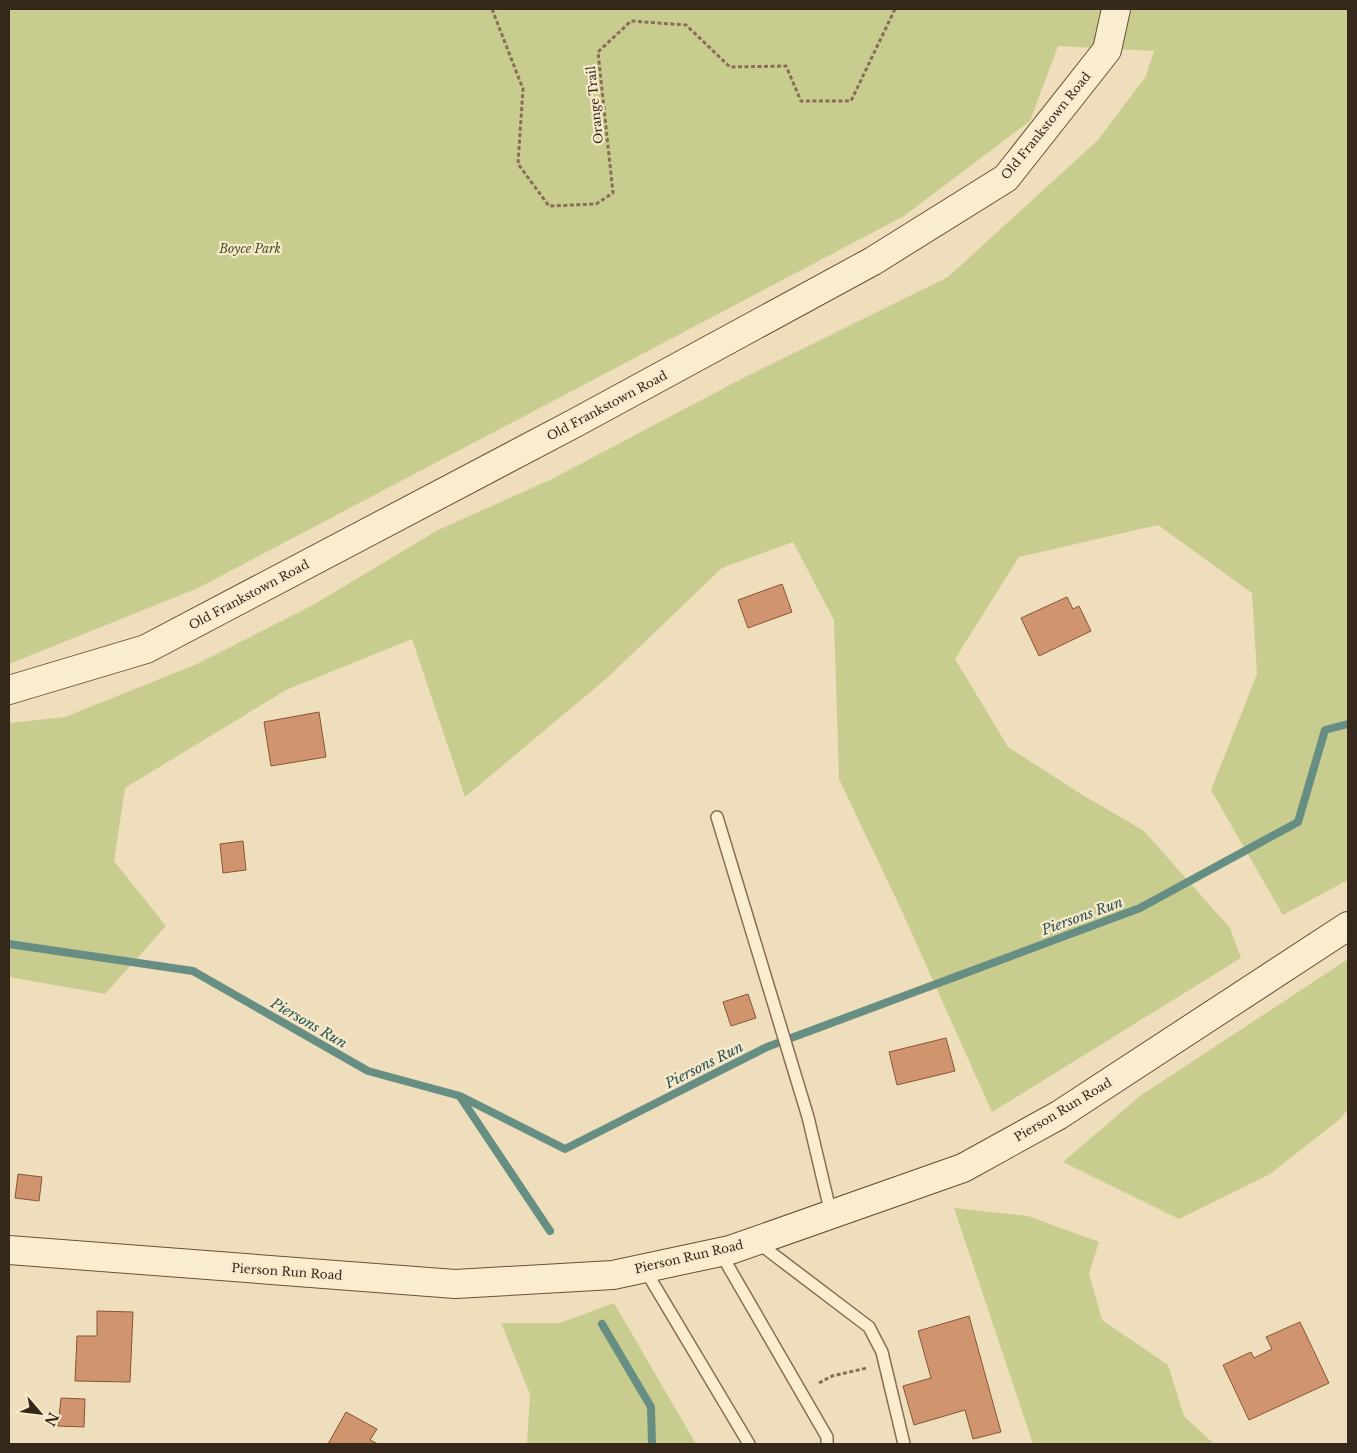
<svg xmlns="http://www.w3.org/2000/svg" width="1357" height="1453" viewBox="0 0 1357 1453" font-family="'Libre Baskerville',serif">
<rect width="100%" height="100%" fill="#efdebb"/>
<g fill="#c8cd8f">
<polygon points="9,9 1348,9 1348,880 1283,915 1211,790 1257,674 1252,593 1158,525 1019,557 955,659 1008,747 1081,794 1144,831 1230,928 1241,958 992,1112 900,907 839,779 834,620 793,542 722,568 607,678 465,797 412,639 286,690 125,788 114,861 166,926 105,994 9,977 9,723 65,717 197,664 313,605 438,530 552,479 745,377 948,277 1098,140 1146,76 1154,51 1058,46 1030,121 904,216 198,588 9,664"/>
<polygon points="1348,959 1348,1109 1340,1119 1270,1174 1179,1219 1063,1162 1140,1096"/>
<polygon points="954,1208 1028,1216 1099,1242 1089,1274 1102,1320 1168,1365 1184,1416 1214,1444 1033,1444"/>
<polygon points="614,1303 696,1444 527,1444 530,1394 501,1323 560,1323"/>
</g>
<g fill="none" stroke-linecap="round" stroke-linejoin="round">
<g stroke="#678e83" stroke-width="8">
<polyline points="9,944 193,971 368,1071 460,1096 565,1149 767,1047 1140,908 1298,822 1325,730 1348,724"/>
<polyline points="461,1098 550,1231"/>
<polyline points="602,1324 651,1407 652,1444"/>
</g>
</g>
<g fill="#d0946f" stroke="#875639">
<polygon points="782,584 792,612 748,628 738,600"/>
<polygon points="1067,597 1073,609 1079,606 1091,631 1039,656 1021,618"/>
<polygon points="319,712 326,757 271,766 264,722"/>
<polygon points="243,841 246,870 223,873 220,844"/>
<polygon points="748,994 756,1018 731,1026 723,1002"/>
<polygon points="946,1038 955,1071 897,1085 889,1052"/>
<polygon points="18,1174 42,1177 39,1201 15,1198"/>
<polygon points="97,1311 133,1312 130,1382 75,1381 77,1336 97,1336"/>
<polygon points="969,1316 1001,1432 973,1439 965,1410 914,1425 903,1386 931,1378 918,1331"/>
<polygon points="1300,1322 1329,1383 1249,1420 1223,1365 1251,1352 1254,1358 1272,1349 1266,1337"/>
<polygon points="61,1398 85,1399 84,1427 58,1426"/>
<polygon points="346,1412 377,1429 370,1440 378,1444 328,1444"/>
</g>
<g fill="none" stroke-linecap="round" stroke-linejoin="round">
<defs>
<g id="lane">
<polyline points="717,817 808,1117 831,1214"/>
<polyline points="757,1242 869,1327 882,1352 904,1444"/>
<polyline points="720,1252 827,1437 827,1444"/>
<polyline points="644,1268 749,1444"/>
</g>
<g id="secondary">
<polyline points="9,690 146,649 575,423 873,261 1006,178 1107,50 1116,9"/>
<polyline points="9,1250 455,1284 613,1275 730,1250 963,1168 1059,1115 1348,926"/>
</g>
</defs>
<use href="#lane" stroke="#876e55" stroke-width="14"/>
<use href="#secondary" stroke="#694f38" stroke-width="30"/>
<g stroke="#876e55" stroke-width="3" stroke-dasharray="4 2.5" stroke-linecap="butt">
<polyline points="492,9 523,89 518,164 549,206 596,204 613,193 598,52 631,21 686,25 730,67 786,66 801,101 851,101 895,9"/>
<polyline points="819,1383 832,1376 867,1368"/>
</g>
<use href="#lane" stroke="#faecce" stroke-width="11"/>
<use href="#secondary" stroke="#faecce" stroke-width="28"/>
</g>
<g text-anchor="middle" stroke-width="4.5" stroke-linejoin="round" paint-order="stroke">
<g font-size="12" fill="#35271a" stroke="#f7e9cb">
<text transform="translate(595 105) rotate(-96)" y="4">Orange Trail</text>
<text transform="translate(1046 126) rotate(-51)" y="4">Old Frankstown Road</text>
<text transform="translate(607 406) rotate(-28)" y="4">Old Frankstown Road</text>
<text transform="translate(249 595) rotate(-28)" y="4">Old Frankstown Road</text>
<text transform="translate(1063 1110) rotate(-31)" y="4">Pierson Run Road</text>
<text transform="translate(689 1257) rotate(-13)" y="4">Pierson Run Road</text>
<text transform="translate(287 1272) rotate(4)" y="4">Pierson Run Road</text>
</g>
<g font-size="12" font-style="italic" fill="#485320" stroke="#f7e9cb">
<text x="250" y="253">Boyce Park</text>
</g>
<g font-size="14" font-style="italic" fill="#295652" stroke="#f7e9cb">
<text transform="translate(1082 916) rotate(-20)" y="5">Piersons Run</text>
<text transform="translate(309 1023) rotate(30)" y="5">Piersons Run</text>
<text transform="translate(704 1065) rotate(-27)" y="5">Piersons Run</text>
</g>
</g>
<rect width="1357" height="1453" fill="none" stroke="#35271a" stroke-width="20"/>
<g transform="translate(40 1413) rotate(118)" stroke="#f7e9cb" stroke-width="4" paint-order="stroke">
<path d="M0-4L9 19L0 12L-9 19Z" fill="#35271a"/>
<text y="-8" font-size="14" font-weight="bold" text-anchor="middle" fill="#35271a">N</text>
</g>
</svg>
